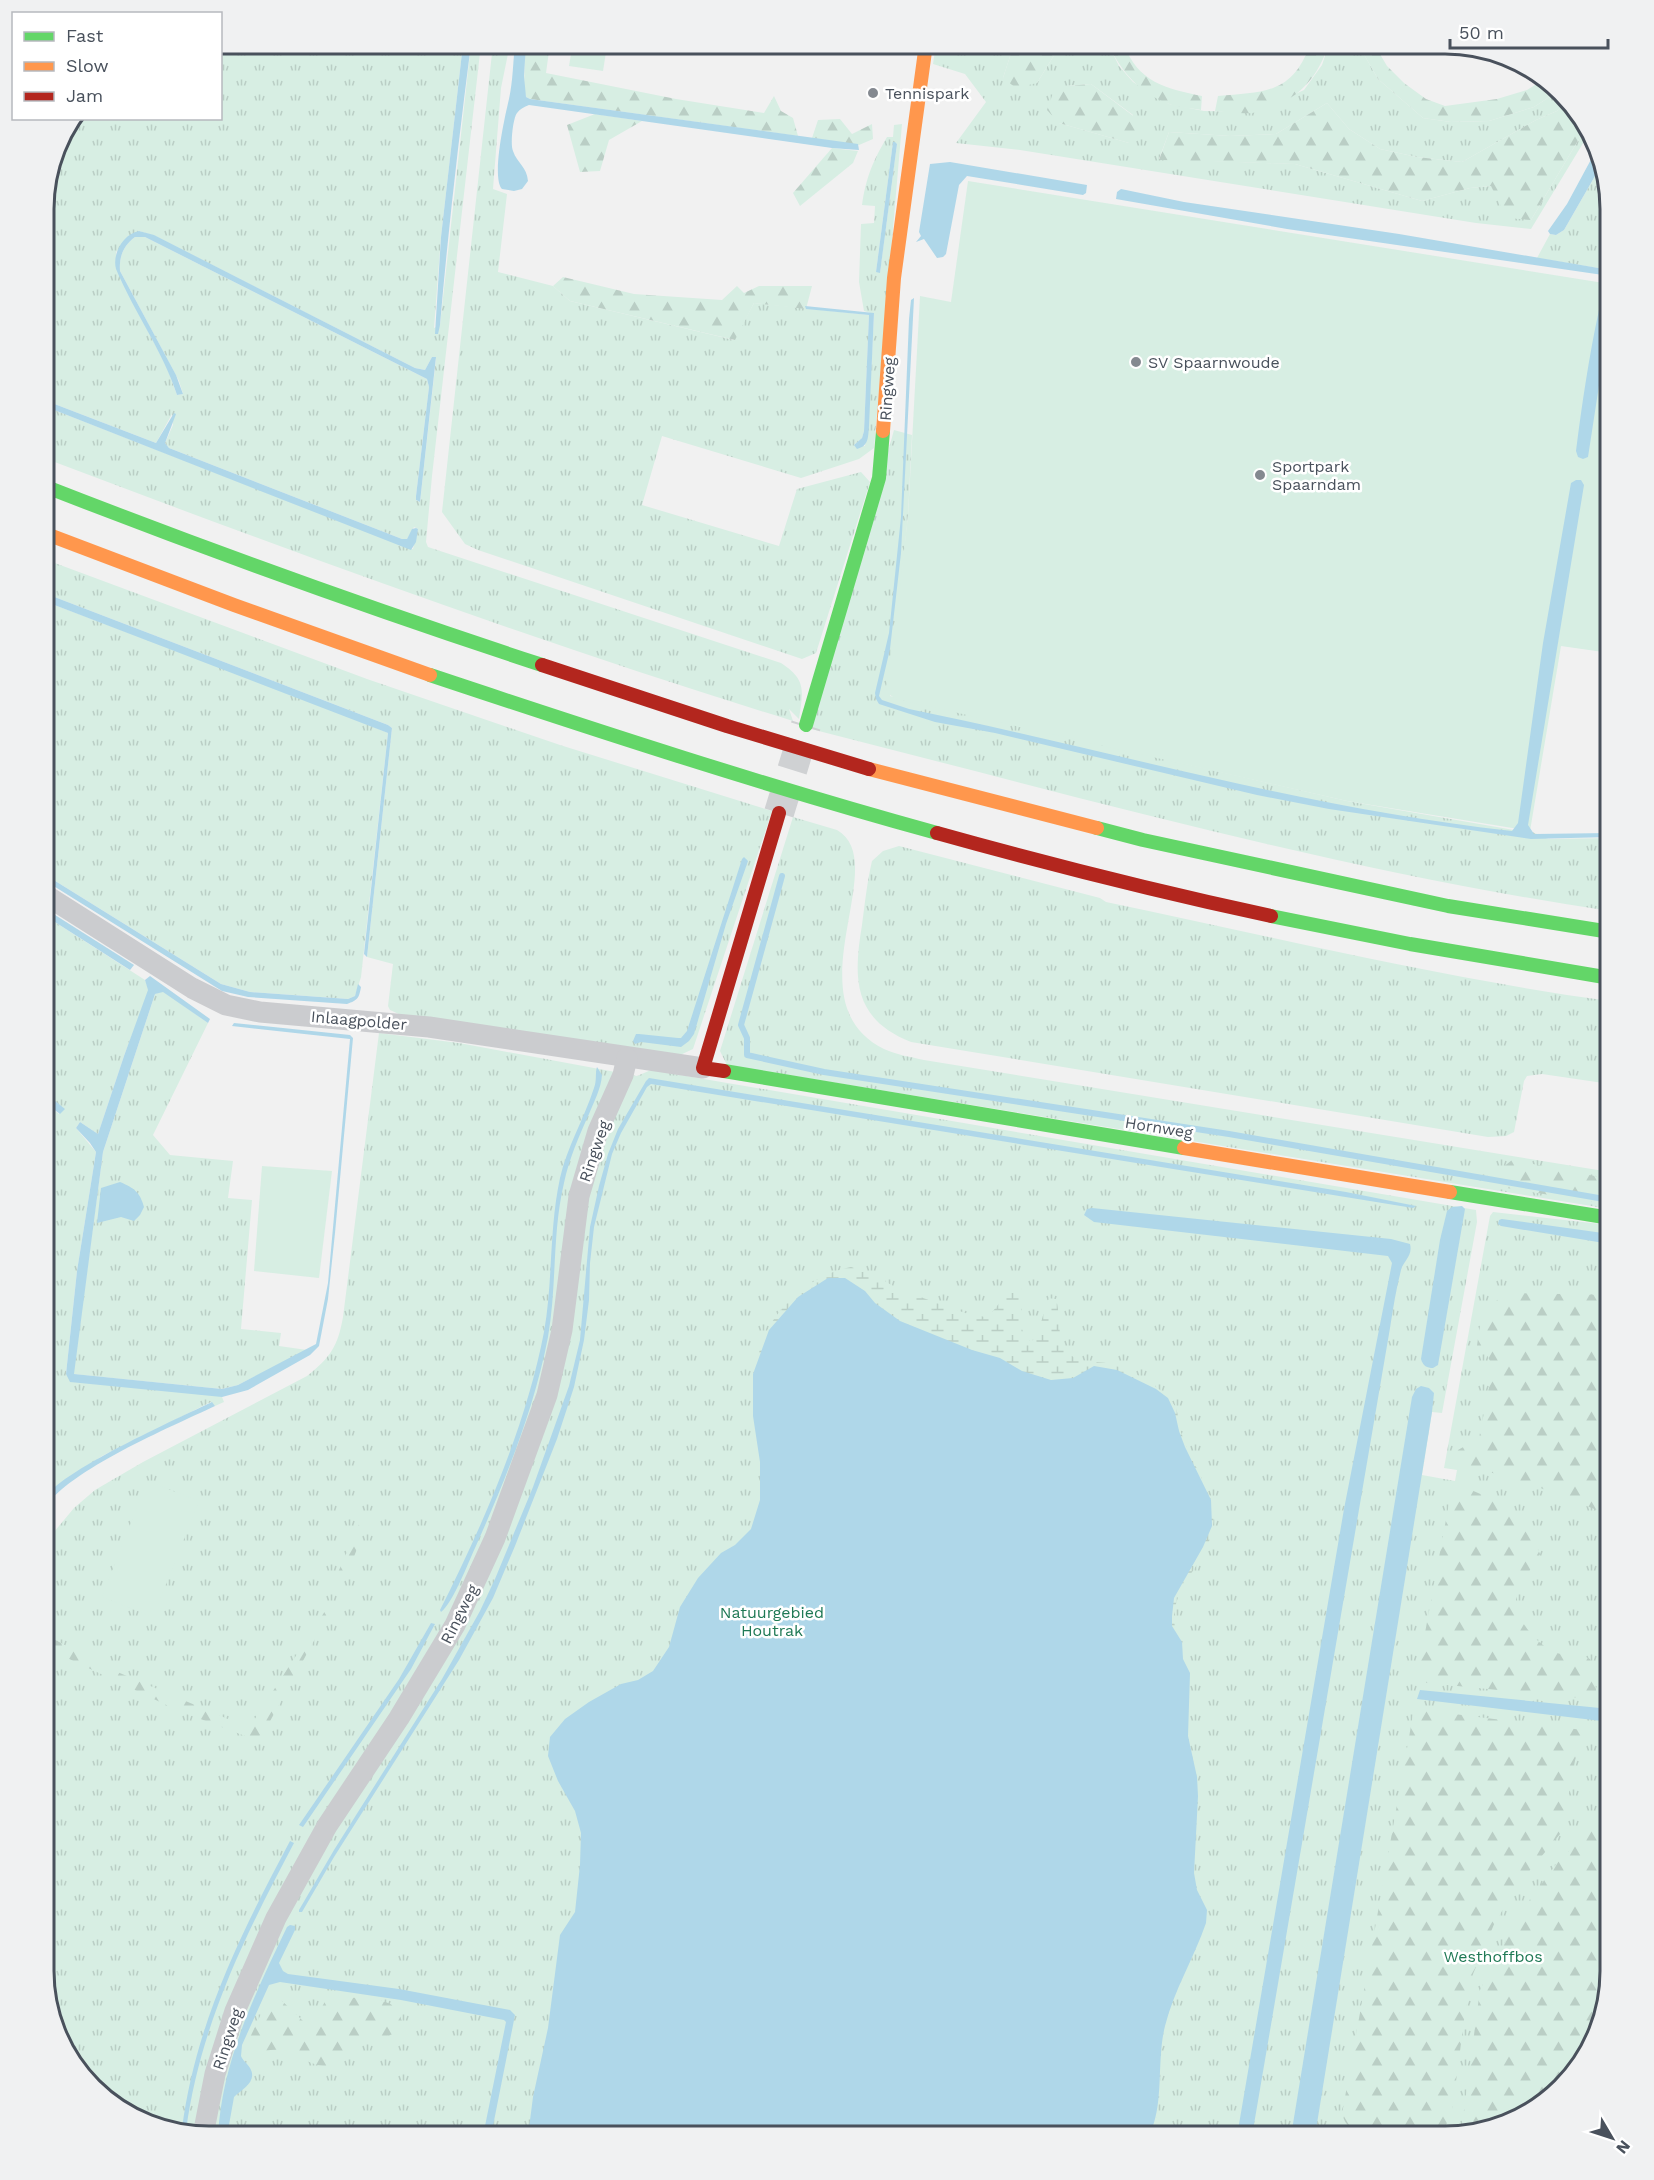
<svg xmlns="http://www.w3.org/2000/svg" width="1654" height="2180" viewBox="0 0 1654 2180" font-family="'Work Sans',sans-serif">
<defs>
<pattern id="grass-tufts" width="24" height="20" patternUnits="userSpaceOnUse" patternTransform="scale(1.5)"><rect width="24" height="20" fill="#d7eee3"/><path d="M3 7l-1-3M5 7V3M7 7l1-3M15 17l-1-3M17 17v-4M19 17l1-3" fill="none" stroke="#bacec5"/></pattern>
<pattern id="forest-firs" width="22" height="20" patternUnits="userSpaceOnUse" patternTransform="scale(1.5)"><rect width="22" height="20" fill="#d7eee3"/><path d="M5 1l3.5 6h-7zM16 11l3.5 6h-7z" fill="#bacec5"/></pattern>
<pattern id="wetland-marsh" width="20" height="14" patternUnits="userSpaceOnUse" patternTransform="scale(1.5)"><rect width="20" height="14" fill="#d7eee3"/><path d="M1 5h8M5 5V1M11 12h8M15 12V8" fill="none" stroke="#bacec5"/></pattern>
</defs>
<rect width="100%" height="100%" fill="#f1f1f1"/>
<g fill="url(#grass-tufts)" fill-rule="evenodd">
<path d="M221,44H463L441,237L434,328L440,325L471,44H481L432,476L426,542L428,547L781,663C807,680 803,691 799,719L789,709L793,721C540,643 292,552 44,458V406L411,549H413L418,529L414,527L407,539H402L169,448L165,443L173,425L172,414L156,443L44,400V197L60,136L74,119L220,118ZM139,231L155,236L415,368L425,370L432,357L436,359L420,502L416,500V496L429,387L427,379L145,237H135C123,246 119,257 120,271L179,381L183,394L177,395L166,365L121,280L116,252Z"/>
<path d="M493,44H510L501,88L493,189L507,194L498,272L553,286L570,301L734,340L754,303L869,315L864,431L862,438L854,445L865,446L870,394L874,314L864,311L859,282L861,224L874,223L875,206L862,205C866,177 873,161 887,137H893L894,125L902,124L874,448L859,459L801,478L662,436L642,505L779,546L797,489L861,472L870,482L816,653L802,659L478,550L465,544L442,512ZM893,142L897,144L880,272H876Z"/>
<path d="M936,44H1014L1003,78L1037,83L1061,44H1108L1119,66L1133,82L1169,104L1204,111L1256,112L1304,90L1322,65L1329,44H1358L1378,79L1423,118L1451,122L1489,121L1534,107L1557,92L1566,101L1557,111L1536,120L1462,162L1417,157L1380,149L1349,129L1327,103L1276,134L1230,136L1169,132L1159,159L1295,164L1422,201L1470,188L1491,186L1531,220L1586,127L1588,135L1531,229L1476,223L1020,150L956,143L986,102L965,74L933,64ZM1091,84L1133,115L1129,143L1059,123L1067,86Z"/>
<polygon points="1599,169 1610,209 1609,221 1610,225 1610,270 1537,258 1550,234 1556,235 1564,230"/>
<path d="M894,430L912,435L908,515L890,696L1347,801L1514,830L1530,831L1548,839L1610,838V911C1340,871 1076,796 811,729Z"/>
<polygon points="44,559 367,679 560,745 772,811 693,1049 678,1056 401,1015 390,1010 388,1006 393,964 367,957 392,728 388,725 44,593"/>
<polygon points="44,601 328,708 388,733 361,977 355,996 348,999 250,992 221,984 44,874"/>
<path d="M793,817L837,830C894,862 789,1002 884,1049C897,1055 911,1057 924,1060L1610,1172V1209L727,1065L720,1051Z"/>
<path d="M899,846L1100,898L1106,902C1274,937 1440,978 1610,1001V1084L1542,1074L1527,1076L1524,1081L1514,1132L1506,1136L1488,1137L911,1042C853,1019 853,979 862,925C865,903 867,882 872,861L883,851Z"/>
<polygon points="44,915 145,980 149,990 124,1056 98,1134 80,1122 76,1128 96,1152 77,1271 66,1374 217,1395 222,1397 224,1402 215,1406 211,1402 102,1456 49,1493 44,1501 44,1102 59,1114 64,1109 44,1092"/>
<polygon points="163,991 208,1023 153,1135 170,1155 233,1161 228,1198 252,1200 241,1329 281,1333 279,1346 307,1350 238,1385 222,1389 73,1374 103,1152 155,994"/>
<path d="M379,1033L459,1043L637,1076L651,1070L1476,1210L1477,1222L1442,1413L1432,1412L1422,1475L1455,1481L1457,1470L1444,1468L1490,1216L1493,1212L1610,1225V1972L1589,2054L1537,2109L1446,2136H208L126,2115L71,2063L44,1971V1544L74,1508L95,1490L143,1462L307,1376C330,1358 338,1346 343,1317Z"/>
</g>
<g fill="url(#forest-firs)">
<polygon points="525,44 550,44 546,73 676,99 764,113 774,96 781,111 793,118 798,136 530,99 526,97 524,89"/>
<polygon points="1014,44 1061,44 1037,83 1016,88 1003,78"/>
<path d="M1108,44H1124C1137,82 1167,89 1202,96L1201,110C1191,108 1179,108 1169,104C1139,93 1121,71 1108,44Z"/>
<path d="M1310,44H1329C1316,81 1297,101 1258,112C1246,115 1228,112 1215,111L1218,96C1264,92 1293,94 1310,44Z"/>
<polygon points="1358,44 1374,44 1387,66 1404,83 1426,99 1445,106 1497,99 1527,90 1543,80 1557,92 1534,107 1489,121 1451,122 1423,118 1378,79"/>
<polygon points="1091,84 1144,124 1144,133 1138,139 1129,143 1059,123 1047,110 1053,93 1067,86"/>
<polygon points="1566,101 1583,117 1586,127 1531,220 1507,218 1491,186 1470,188 1422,201 1295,164 1159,160 1169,132 1230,136 1276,134 1327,103 1349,129 1380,149 1417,157 1462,162 1536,120 1557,111"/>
<polygon points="595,114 642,121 609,140 600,171 580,172 567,125"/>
<polygon points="840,119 852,134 872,124 873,139 859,145 812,138 818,120"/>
<polygon points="832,148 858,151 853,163 800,206 793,193"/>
<polygon points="563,277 634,294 722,300 737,286 744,293 759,286 812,286 806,309 754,303 735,340 570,301 553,286"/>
<polygon points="1512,1160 1610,1179 1610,1205 1501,1187 1495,1180 1502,1168"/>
<path d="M1509,1293L1610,1295V1655L1604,1635L1601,1591L1600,1543L1603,1531L1602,1512L1533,1485L1520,1486L1502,1475L1460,1466L1455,1460L1458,1450L1479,1438L1493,1367L1487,1355L1477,1346C1482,1315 1480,1309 1509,1293Z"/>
<path d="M1453,1482L1510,1507L1529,1529L1540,1554C1534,1567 1516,1586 1516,1599C1515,1620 1538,1646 1557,1653C1563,1655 1570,1653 1576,1654C1581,1655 1585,1657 1590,1659L1595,1670L1596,1694L1591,1699L1427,1683L1417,1676Z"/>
<polygon points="364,1513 368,1521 344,1582 336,1577"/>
<polygon points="334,1604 263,1734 253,1739 177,1710 44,1647 44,1634 108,1668 249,1728 329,1605"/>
<path d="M1414,1709L1591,1731L1577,1753L1571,1776L1565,1828L1522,1880L1495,1922L1473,1974L1465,2013L1452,2112L1441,2136C1418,2136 1367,2139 1349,2126C1345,2123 1344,2119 1342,2114Z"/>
<polygon points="1610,1809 1610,1972 1589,2054 1537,2109 1461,2132 1480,1990 1520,1913 1557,1863"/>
<path d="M279,1998L303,2021L316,2027L318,2014L327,1998C345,1998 383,1995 396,2008C399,2011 400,2017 402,2021L393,2034C369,2043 356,2039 342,2064C315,2071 310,2060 288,2052C275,2047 263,2052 250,2054L247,2044L267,2001Z"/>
</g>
<path fill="url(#wetland-marsh)" d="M851,1267L874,1274L896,1288L926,1299L965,1313L985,1317C1002,1307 999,1296 1013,1284L1021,1288C1024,1305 1018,1326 1026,1341H1032L1038,1333L1048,1298L1056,1299C1061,1316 1056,1337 1067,1351C1077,1365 1096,1360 1110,1364C1130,1369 1167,1389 1176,1408C1179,1417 1179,1427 1182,1435C1198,1483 1232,1504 1201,1558C1189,1578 1174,1595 1174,1619C1175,1640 1189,1658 1189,1676C1190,1695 1186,1715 1188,1735C1191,1755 1197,1773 1198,1793C1199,1820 1191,1848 1194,1875C1196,1893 1207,1905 1206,1923C1194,1958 1174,1990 1165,2026C1156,2062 1166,2102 1150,2136H1098L1081,1382L753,1374C757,1361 760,1346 766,1333C782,1300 815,1274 851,1267Z"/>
<g fill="#d7eee3">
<polygon points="572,48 606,52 603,71 569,66"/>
<polygon points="968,181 1610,284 1610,653 1561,646 1530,831 1347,801 896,699 887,693 886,687 896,622 908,515 920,296 951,302"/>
<polygon points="262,1166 332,1171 319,1278 254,1271"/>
<polygon points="147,1481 199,1501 153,1617 102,1597"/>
</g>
<g fill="#afd7e9">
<path d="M463,44H471C459,137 448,231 440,325L438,334H435L441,237Z"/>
<path d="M515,44H526L524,76L526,97L530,99L858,144L859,150L832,148L529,105C524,107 520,109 517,113C513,118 510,145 513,151C517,163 527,167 528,181L522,189L514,191L502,189C491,177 505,116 509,99C513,81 513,62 515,44Z"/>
<polygon points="893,142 895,142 897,144 880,273 876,272"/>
<polygon points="1594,154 1599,169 1564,230 1556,235 1550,234 1548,231 1567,204"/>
<polygon points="950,162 1087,185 1086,193 1083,195 967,176 959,185 946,254 943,257 937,258 924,239 916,242 921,236 919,232 930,164"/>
<path d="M1121,189L1184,202L1399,234L1610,270V314L1588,457L1583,459L1578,457L1576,451C1582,404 1589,356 1599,310C1602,299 1610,284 1603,275L1287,229L1116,199L1117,192Z"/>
<path d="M139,231L154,235L415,368L425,370L432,357H436L420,502L416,500V496L429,387L427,379L145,237H135C123,246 119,257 120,271L176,375L183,394L177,395C163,351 134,312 116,269C112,254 123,234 139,231Z"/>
<path d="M914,298L901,553L890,649L879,696L882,700L909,709C1110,750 1307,809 1512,831L1518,823L1543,643L1571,483L1576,480H1581L1584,485L1528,825L1534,834L1610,833V837L1531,839L1329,809L1257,795L995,733L935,722L879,704L876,699L875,693L889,633L901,517L909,319L911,300Z"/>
<path d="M805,306L874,313L869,426C868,437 869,446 857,449L854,445L862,438L864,431L869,315L806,309Z"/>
<polygon points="44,400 156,443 174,413 176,414 165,443 169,448 402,539 407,539 412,529 416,528 418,529 416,542 411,550 44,406"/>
<polygon points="44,593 388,725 392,728 367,957 364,954 388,733 44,601"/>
<polygon points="744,857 748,861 726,924 694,1034 689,1041 681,1047 641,1042 635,1044 633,1041 636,1034 639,1034 678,1038 681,1038 687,1031 742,859"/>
<path d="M44,874L221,984L250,992L348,999L355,996L358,984L361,987C359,998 358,1000 347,1004L248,997L222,991L44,880Z"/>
<polygon points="44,908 134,965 130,970 44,915"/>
<polygon points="150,976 210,1019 208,1023 163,992 155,994 103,1152 74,1374 222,1389 238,1385 316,1344 328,1283 350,1039 232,1026 234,1023 350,1035 353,1038 335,1233 328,1299 319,1346 310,1355 248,1390 222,1397 70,1382 66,1374 77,1271 96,1152 90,1143 76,1128 80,1122 98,1134 124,1056 148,990 145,980"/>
<path d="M597,1067L602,1075C601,1089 594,1101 589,1114C579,1136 569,1159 564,1183C552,1233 557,1286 548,1337C534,1410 505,1481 475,1548C468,1563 453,1603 441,1612L440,1610C483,1525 526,1426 544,1332C553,1282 549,1229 560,1178C567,1147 584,1119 594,1088C597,1081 595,1073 597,1067Z"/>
<polygon points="649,1078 1346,1192 1416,1206 1413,1208 651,1084 647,1087 621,1133 612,1154 594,1227 590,1263 589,1300 584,1340 574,1387 557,1439 515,1546 493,1598 459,1660 334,1857 302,1912 299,1912 299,1910 334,1850 442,1679 480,1611 495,1579 533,1487 569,1386 580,1340 590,1227 599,1186 608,1154 618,1129 646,1081"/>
<polygon points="44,1092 65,1109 60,1114 44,1102"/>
<path d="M120,1182C134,1188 140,1192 144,1207L140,1215L134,1221L121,1217L97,1223L101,1188Z"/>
<path d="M1462,1206L1465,1209L1438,1365L1433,1368C1427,1368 1423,1366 1421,1359L1440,1240L1447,1211L1452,1207Z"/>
<path d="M1092,1208L1391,1239L1410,1244C1413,1256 1404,1260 1401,1270C1396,1289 1393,1309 1390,1328L1252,2136H1237L1344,1509L1392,1263L1388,1256L1094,1222L1084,1215L1087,1209Z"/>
<polygon points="1502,1219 1610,1234 1610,1244 1501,1226 1498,1224 1499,1220"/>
<path d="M828,1278H845L865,1291L875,1303L900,1321L972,1350L1000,1358L1022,1371L1051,1380L1073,1378L1094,1366L1117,1370L1156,1389L1168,1398L1175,1413L1179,1431L1185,1447L1211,1500L1212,1526L1203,1547L1174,1598L1172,1616V1626L1182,1642L1183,1659L1190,1673L1188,1736L1197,1777L1198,1796L1194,1873L1197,1890L1207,1910L1206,1923C1194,1958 1174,1990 1165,2026C1156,2062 1165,2103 1149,2136H528L533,2097L548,2028L560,1935L575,1912L580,1865L581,1833L575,1811L558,1781L548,1756L550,1737L565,1719L589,1702L621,1684L638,1680L653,1671L669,1647L680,1607L698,1578L721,1553L735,1545L751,1529L760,1500V1462L753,1416V1374L769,1330L798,1297Z"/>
<polygon points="1421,1386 1429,1388 1434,1393 1432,1412 1315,2136 1291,2136 1412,1397 1416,1389"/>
<path d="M212,1402L215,1406C171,1427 68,1470 44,1509C44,1507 43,1502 44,1500C55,1473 181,1417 212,1402Z"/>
<polygon points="431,1623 435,1624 411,1669 303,1827 299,1825 399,1679"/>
<polygon points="1420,1690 1610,1709 1610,1722 1417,1699"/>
<path d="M290,1841L294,1843C245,1936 200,2025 186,2131L182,2129C195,2025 241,1933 290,1841Z"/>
<path d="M290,1925L295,1926V1930L279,1963L283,1971L288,1974L399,1989L510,2010L515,2015L491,2136H483L506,2022L504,2020L401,2000L280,1982L269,1985L242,2045L241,2056C243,2061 247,2063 250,2068C258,2082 242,2089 234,2097L227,2136H218C222,2061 255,1994 287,1927Z"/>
</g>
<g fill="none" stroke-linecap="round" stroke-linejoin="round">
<polyline stroke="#afd7e9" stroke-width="6" points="782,876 741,1025 747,1038 747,1055 824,1072 1229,1134 1610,1200"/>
<polyline stroke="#cfd1d3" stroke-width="30" stroke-dasharray="30 15" stroke-linecap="butt" points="779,813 806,725"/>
<g stroke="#cbcccf" stroke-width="21">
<polyline points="44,894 192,988 226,1005 260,1012 429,1027 703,1068"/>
<polyline points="203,2135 215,2074 235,2011 276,1918 327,1826 399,1718 455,1625 495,1538 547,1395 562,1330 579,1196 598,1131 623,1075 627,1058"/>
</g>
<g stroke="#63d668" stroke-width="14">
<path d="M44,486C208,550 374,610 542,665"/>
<path d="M430,675C598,731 766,786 937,833"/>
<polyline points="806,725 879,478 883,431"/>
<polyline points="1097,828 1143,840 1448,906 1610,932"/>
<polyline points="1271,916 1410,944 1610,978"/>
<polyline points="724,1071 1184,1148"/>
<polyline points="1450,1192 1610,1218"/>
</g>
<g stroke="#ff974d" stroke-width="14">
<polyline points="883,431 894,278 926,44"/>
<polyline points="44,533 234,605 430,675"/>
<polyline points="869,769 1097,828"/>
<polyline points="1184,1148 1450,1192"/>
</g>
<g stroke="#b3261e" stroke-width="14">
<polyline points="542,665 727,726 869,769"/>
<path d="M937,833C1048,864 1159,892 1271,916"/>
<polyline points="724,1071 703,1068 779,813"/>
</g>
</g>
<g fill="#848990" stroke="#fff" stroke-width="2">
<circle cx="873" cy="93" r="6"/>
<circle cx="1136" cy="362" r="6"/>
<circle cx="1260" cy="475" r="6"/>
</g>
<g text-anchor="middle" stroke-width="5" stroke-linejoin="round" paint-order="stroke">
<g font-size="16" fill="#49515c" stroke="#fff" text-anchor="start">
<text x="885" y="99">Tennispark</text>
<text x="1148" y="368">SV Spaarnwoude</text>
<text x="1272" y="472">Sportpark<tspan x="1272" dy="18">Spaarndam</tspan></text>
</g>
<g font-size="16" fill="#49515c" stroke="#fff">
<text transform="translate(887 389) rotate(-86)" y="6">Ringweg</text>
<text transform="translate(359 1020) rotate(5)" y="6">Inlaagpolder</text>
<text transform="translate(1159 1127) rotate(9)" y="6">Hornweg</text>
<text transform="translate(594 1151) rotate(-71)" y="6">Ringweg</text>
<text transform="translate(459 1614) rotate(-63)" y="6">Ringweg</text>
<text transform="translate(227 2039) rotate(-72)" y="6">Ringweg</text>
</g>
<g font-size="16" fill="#1f7955" stroke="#fff">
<text x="772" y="1618">Natuurgebied<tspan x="772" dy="18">Houtrak</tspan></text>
<text x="1493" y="1962">Westhoffbos</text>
</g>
</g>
<path d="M0 0H1654V2180H0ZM209 54H1445A155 155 0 0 1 1600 209V1971A155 155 0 0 1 1445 2126H209A155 155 0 0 1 54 1971V209A155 155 0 0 1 209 54Z" fill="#f0f1f2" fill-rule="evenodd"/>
<path fill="none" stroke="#49515c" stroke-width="3" d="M209 54H1445A155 155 0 0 1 1600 209V1971A155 155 0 0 1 1445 2126H209A155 155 0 0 1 54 1971V209A155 155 0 0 1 209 54Z"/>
<rect x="12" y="12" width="210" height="108" fill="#ffffff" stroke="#b6b9be" stroke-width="1.5"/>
<rect x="24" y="32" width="30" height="9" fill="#63d668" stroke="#b6b9be" stroke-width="1.5"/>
<text x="66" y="42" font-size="18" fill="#49515c">Fast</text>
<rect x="24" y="62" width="30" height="9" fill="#ff974d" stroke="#b6b9be" stroke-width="1.5"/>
<text x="66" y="72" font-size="18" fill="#49515c">Slow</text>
<rect x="24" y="92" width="30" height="9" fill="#b3261e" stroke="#b6b9be" stroke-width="1.5"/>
<text x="66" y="102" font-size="18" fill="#49515c">Jam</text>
<g transform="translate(1612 2138) rotate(129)" stroke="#ffffff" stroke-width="4.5" paint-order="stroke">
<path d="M0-4.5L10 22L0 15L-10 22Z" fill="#49515c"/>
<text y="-9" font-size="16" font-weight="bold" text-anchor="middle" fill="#49515c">N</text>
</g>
<path d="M1450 39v9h158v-9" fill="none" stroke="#49515c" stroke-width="3"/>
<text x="1459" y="39" font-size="18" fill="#49515c" stroke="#ffffff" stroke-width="4.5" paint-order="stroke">50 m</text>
</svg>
